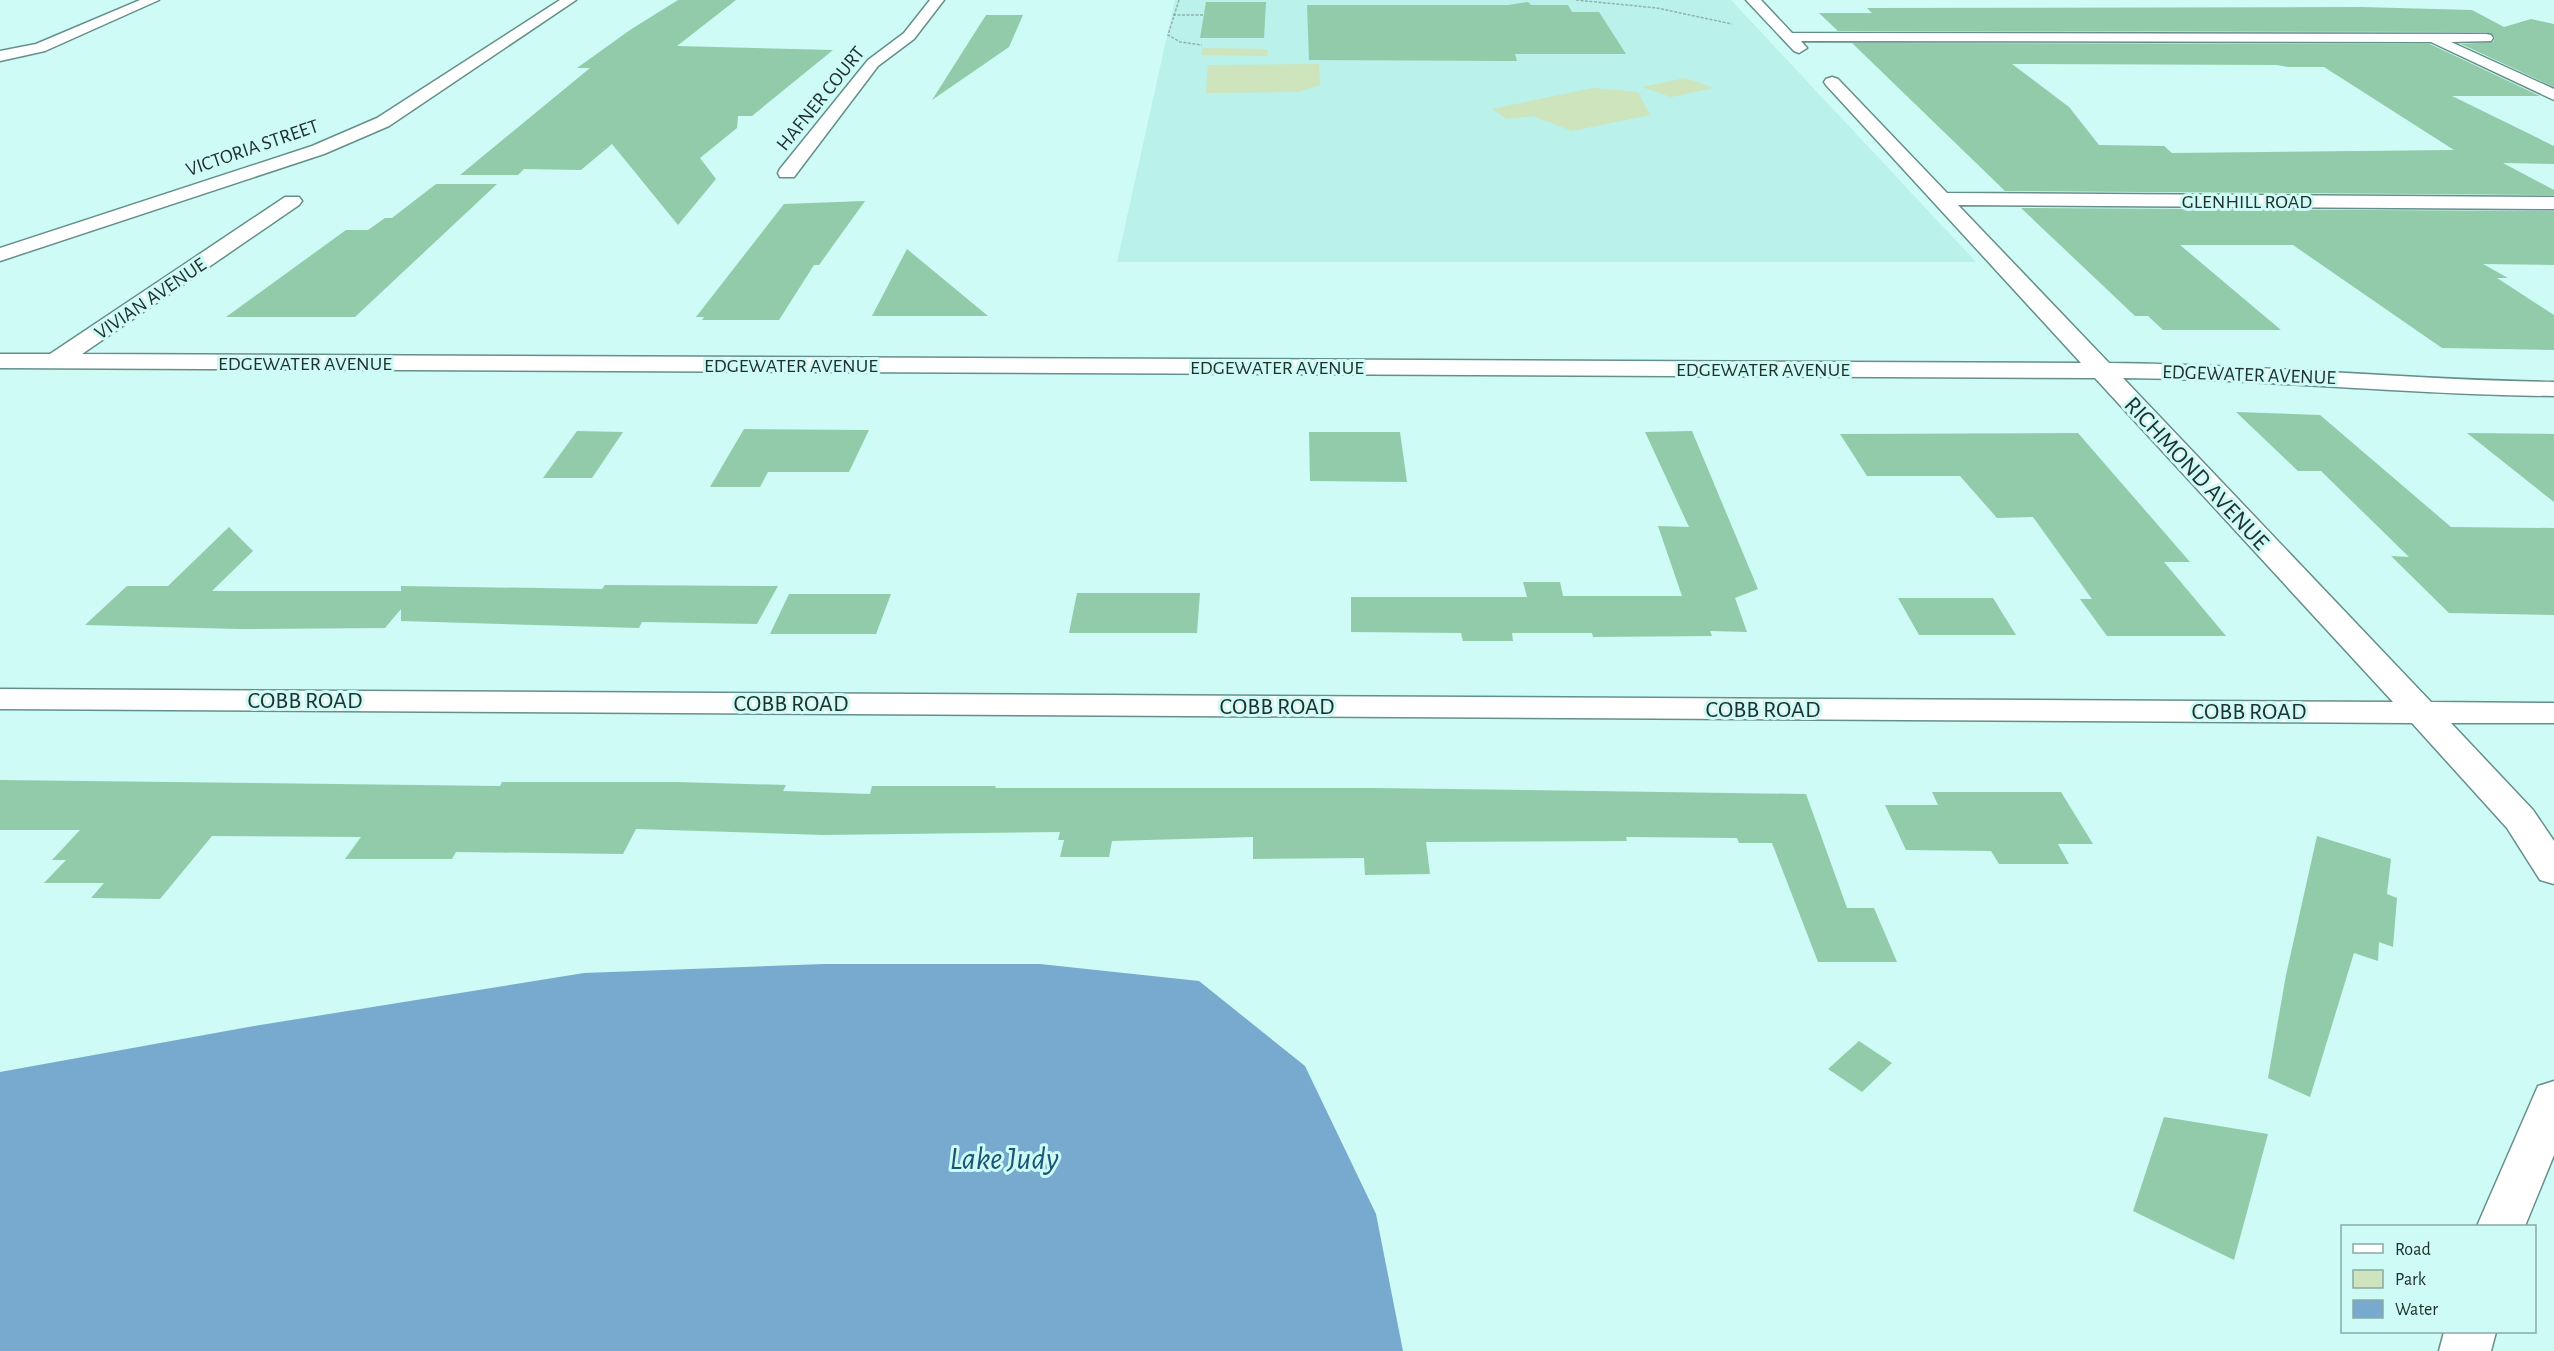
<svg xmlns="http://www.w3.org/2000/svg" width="2554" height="1351" viewBox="0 0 2554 1351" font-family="'Alegreya Sans',sans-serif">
<rect width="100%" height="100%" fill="#cefbf5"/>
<polygon fill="#baf1ea" points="1175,0 1731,0 1976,262 1117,262"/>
<g fill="#cde4bc">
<polygon points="1203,48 1268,49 1267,56 1201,55"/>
<polygon points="1319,64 1320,85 1298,92 1206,93 1208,65"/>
<polygon points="1685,78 1714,88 1671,97 1642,87"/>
<polygon points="1593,88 1638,92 1650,115 1572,131 1533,116 1507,119 1492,109"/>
</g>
<polygon fill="#78aacf" points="824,964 1040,964 1199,981 1305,1066 1376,1214 1403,1351 0,1351 0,1072 254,1026 584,973"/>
<g fill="#91cbaa" fill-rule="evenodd">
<polygon points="678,0 736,0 677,46 833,50 752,116 738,116 737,128 700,158 716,179 678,225 612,144 581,170 524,169 518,175 460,175 590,68 577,68 630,30"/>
<polygon points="1206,2 1266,2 1264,38 1200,38"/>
<polygon points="1528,2 1531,5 1568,5 1572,12 1599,12 1626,54 1515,54 1517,61 1309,60 1307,5 1508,5"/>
<polygon points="2361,7 2472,10 2504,27 2531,19 2554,24 2554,87 2461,44 2493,42 2495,37 2486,32 1838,31 1819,13 1872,13 1867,8"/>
<polygon points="986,15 1023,15 1009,47 932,100"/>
<path d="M1852,43L2430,44L2540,96H2452L2554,146V164L2503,163L2554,190V195L2005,191ZM2012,64L2277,65L2288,67H2324L2454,150L2172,153L2164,146L2099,145L2069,107Z"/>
<polygon points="436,184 497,184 355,317 226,317 346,230 368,230 385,218 392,218"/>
<polygon points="865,201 819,265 814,265 779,320 702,320 704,317 696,317 784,204"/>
<polygon points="2021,208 2554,211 2554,265 2483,264 2508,278 2497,278 2554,315 2554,350 2442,348 2293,245 2180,245 2281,330 2163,330 2148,316 2135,316"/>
<polygon points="907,249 988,316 872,316"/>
<polygon points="2236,412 2320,415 2451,527 2554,528 2554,615 2449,613 2391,556 2409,557 2321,471 2298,471"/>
<polygon points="744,429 869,430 849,472 768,472 760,487 710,487"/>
<polygon points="577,431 623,432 592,478 543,478"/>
<polygon points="1692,431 1758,589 1735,598 1747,632 1710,631 1712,636 1593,637 1592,633 1512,633 1513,641 1463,641 1461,633 1351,632 1351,597 1527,597 1523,582 1560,582 1563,596 1682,596 1658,526 1689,527 1645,432"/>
<polygon points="1309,432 1400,432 1407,482 1310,481"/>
<polygon points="2078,433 2190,562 2164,562 2226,636 2107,636 2080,599 2092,599 2033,517 1997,518 1960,476 1867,476 1840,434"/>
<polygon points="2467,433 2554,434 2554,502"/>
<polygon points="229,527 253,551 212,591 401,591 401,586 602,589 605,585 778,586 757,624 642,622 639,628 401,621 401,609 385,628 238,629 85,625 127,586 168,586"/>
<polygon points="1077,593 1200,593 1197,633 1069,633"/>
<polygon points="789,594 891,594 876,634 770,634"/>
<polygon points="1898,598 1993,598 2016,635 1919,635"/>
<polygon points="0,780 500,786 502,782 676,782 786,785 783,791 870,794 872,786 996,786 995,788 1375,788 1806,794 1847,908 1874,908 1897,962 1818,962 1772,843 1739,843 1737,838 1626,837 1627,841 1426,842 1430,874 1365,875 1364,858 1253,859 1253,837 1112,841 1109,857 1060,857 1064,840 1058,840 1060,832 823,835 636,829 623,854 456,852 452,859 345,859 361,837 212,836 160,899 91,898 104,883 44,883 66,860 52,860 80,830 0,830"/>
<polygon points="1932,792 2061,792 2093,844 2058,844 2069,864 1999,864 1991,851 1906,850 1885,805 1938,805"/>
<polygon points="2317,836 2391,859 2387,894 2397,898 2393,947 2379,942 2378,961 2354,953 2310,1097 2268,1078 2286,975"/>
<polygon points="1859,1041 1892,1063 1862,1092 1828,1069"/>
<polygon points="2164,1117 2268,1134 2234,1260 2133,1211"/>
</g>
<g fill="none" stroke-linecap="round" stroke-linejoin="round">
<defs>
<g id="minor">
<polygon points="140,0 159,0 45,51 0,61 0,51 36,44"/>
<polygon points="930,0 944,0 914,39 878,66 794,177 780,177 778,173 780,169 868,60 904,33"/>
<polygon points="1746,0 1761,0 1792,33 2486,34 2491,35 2493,38 2491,41 2451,42 2554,89 2554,100 2431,42 1801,41 1807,48 1799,53 1794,51"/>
<path d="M1832,77L1838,79L1947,193L2554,197V209L1958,205L2109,363C2257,364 2405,380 2554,382V396C2410,395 2267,379 2123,378L2431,702L2554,703V723H2451L2533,810L2554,841V884L2540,880L2507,828L2412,723L0,709V689L2393,702L2095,378L0,368V354H50L285,197H299L302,201L299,205L82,354L2081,363L1826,85L1824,82L1826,79Z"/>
<polygon points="2554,1081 2554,1155 2525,1226 2477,1226 2538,1086"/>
<polygon points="2444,1332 2496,1332 2491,1351 2439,1351"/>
</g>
<polygon id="tertiary" points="560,0 576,0 389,126 324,154 0,261 0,248 312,146 377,118"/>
</defs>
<use href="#minor" stroke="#658f8a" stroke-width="3"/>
<use href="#tertiary" stroke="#658f8a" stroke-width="3"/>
<g stroke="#90b3af" stroke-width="1.5" stroke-dasharray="3 1.5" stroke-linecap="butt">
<polyline points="1179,0 1168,35 1180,42 1202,45"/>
<polyline points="1576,0 1657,8 1732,24"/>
<polyline points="1173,15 1204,15"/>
</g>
<use href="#minor" fill="#fff" fill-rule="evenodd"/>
<use href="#tertiary" fill="#fff" fill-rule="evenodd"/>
</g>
<g text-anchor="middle" stroke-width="6" stroke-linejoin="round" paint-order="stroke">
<g font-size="20" fill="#20312f" stroke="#cefbf5">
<text transform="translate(820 98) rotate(-51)" y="7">HAFNER COURT</text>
<text transform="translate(252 147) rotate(-19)" y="7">VICTORIA STREET</text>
<text x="2247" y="208">GLENHILL ROAD</text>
<text transform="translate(150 298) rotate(-34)" y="7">VIVIAN AVENUE</text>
<text x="305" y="370">EDGEWATER AVENUE</text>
<text x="791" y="372">EDGEWATER AVENUE</text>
<text x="1277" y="374">EDGEWATER AVENUE</text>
<text x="1763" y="376">EDGEWATER AVENUE</text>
<text transform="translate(2249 374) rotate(2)" y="7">EDGEWATER AVENUE</text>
</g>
<g font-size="24" fill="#20312f" stroke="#cefbf5">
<text transform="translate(2197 473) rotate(47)" y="8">RICHMOND AVENUE</text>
<text x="305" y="708">COBB ROAD</text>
<text x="791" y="711">COBB ROAD</text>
<text x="1277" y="714">COBB ROAD</text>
<text x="1763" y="717">COBB ROAD</text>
<text x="2249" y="719">COBB ROAD</text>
</g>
<g font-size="32" font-style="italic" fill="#195479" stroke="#cefbf5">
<text x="1004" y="1169">Lake Judy</text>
</g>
</g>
<rect x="2341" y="1225" width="195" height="108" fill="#cefbf5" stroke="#88aaa6" stroke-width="1.5"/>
<rect x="2353" y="1244" width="30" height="9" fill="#ffffff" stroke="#88aaa6" stroke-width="1.5"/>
<text x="2395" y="1255" font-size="18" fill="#20312f">Road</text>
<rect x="2353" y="1270" width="30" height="18" fill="#cde4bc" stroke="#88aaa6" stroke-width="1.5"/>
<text x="2395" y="1285" font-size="18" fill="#20312f">Park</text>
<rect x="2353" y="1300" width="30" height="18" fill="#78aacf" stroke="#88aaa6" stroke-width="1.5"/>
<text x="2395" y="1315" font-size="18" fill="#20312f">Water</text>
</svg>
